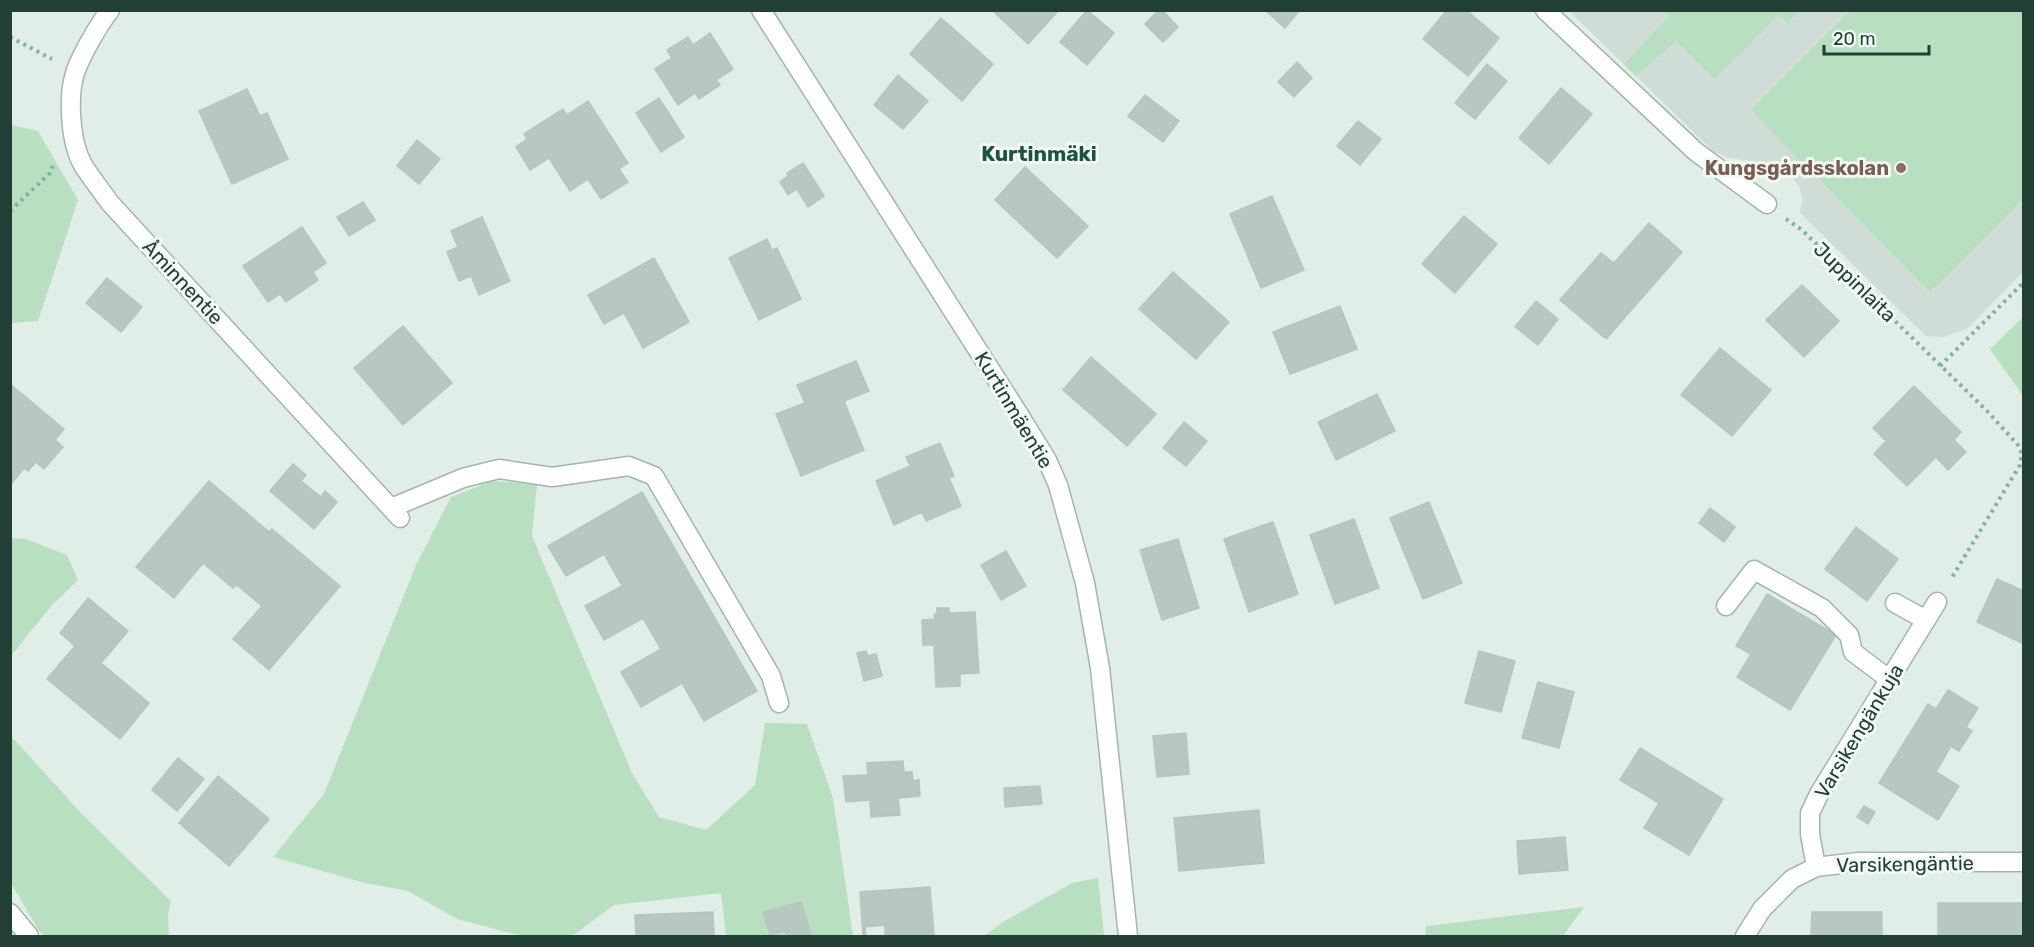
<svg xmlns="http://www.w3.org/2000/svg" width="2034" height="947" viewBox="0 0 2034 947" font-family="Rubik,sans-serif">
<rect width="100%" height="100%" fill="#e1ede7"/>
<polygon fill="#d0ddd6" points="1569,11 2023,11 2023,272 1967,329 1943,337 1926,336 1800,213 1802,200 1800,188 1790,174 1765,163 1729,158 1713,151"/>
<g fill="#b9dfc1">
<polygon points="1664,11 1800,11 1787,23 1779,15 1714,79 1676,41 1636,76 1624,64 1669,16"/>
<polygon points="1850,11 2023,11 2023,199 1930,292 1751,110"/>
<polygon points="11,125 38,131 78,200 38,321 11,323"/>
<polygon points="2023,317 2023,396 1990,349"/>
<polygon points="492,481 537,484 532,536 632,773 659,817 706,830 755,785 765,723 807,724 833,798 853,936 726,936 721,893 614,905 572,936 523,936 457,919 408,891 365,883 273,857 324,794 416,565 451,497"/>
<polygon points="11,538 26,539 67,555 78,580 51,606 11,656"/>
<polygon points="10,735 81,813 171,901 168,914 169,936 45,936 39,931 11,883"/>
<polygon points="1098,878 1104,936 984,936 1003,922 1072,883"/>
<polygon points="1584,907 1563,936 1425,936 1426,926"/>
</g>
<g fill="#b7c8c0" stroke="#b3c7be" stroke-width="1.5">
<polygon points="992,10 1059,10 1028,44"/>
<polygon points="1087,10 1114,33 1087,65 1060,42"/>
<polygon points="1159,10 1162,10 1178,27 1163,42 1145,24"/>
<polygon points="1265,10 1300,10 1285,28"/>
<polygon points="1447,10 1466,10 1499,38 1468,76 1423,39"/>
<polygon points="941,18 993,64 962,101 910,54"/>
<polygon points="710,33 733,69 716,80 720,85 699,99 695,93 678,105 655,69 672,58 667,50 688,37 693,45"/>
<polygon points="1297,62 1312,78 1294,97 1278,82"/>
<polygon points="1487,64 1507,81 1475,119 1455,103"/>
<polygon points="898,75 928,101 903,129 874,105"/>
<polygon points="1561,88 1592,114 1549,164 1519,138"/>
<polygon points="247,89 260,116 267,113 288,159 232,184 199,111"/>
<polygon points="1145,95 1179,121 1163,142 1128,116"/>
<polygon points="659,98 684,137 661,152 636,113"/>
<polygon points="588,101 628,163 619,169 628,182 601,199 588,179 570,191 549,158 530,170 516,147 527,139 524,134 563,109 567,115"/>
<polygon points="1358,121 1381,139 1360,165 1337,146"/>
<polygon points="417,140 440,159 419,184 397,166"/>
<polygon points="803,163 824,196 808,207 797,189 788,195 780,182 788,176 787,173"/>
<polygon points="1025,167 1088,226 1057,258 995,200"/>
<polygon points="1272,196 1304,270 1261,288 1230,214"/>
<polygon points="363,202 375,220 349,236 337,217"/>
<polygon points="1464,216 1497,244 1455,293 1422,264"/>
<polygon points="482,217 510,281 479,295 471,276 459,281 447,252 458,247 451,231"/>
<polygon points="1649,223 1682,252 1606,339 1560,300 1601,253 1614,263"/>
<polygon points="302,227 326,263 313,272 318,280 286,302 280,294 268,302 243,266"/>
<polygon points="767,239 772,250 777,248 801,299 759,320 729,258"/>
<polygon points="654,258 689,322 643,348 624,313 604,324 588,295"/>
<polygon points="1173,272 1229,322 1196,359 1139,309"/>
<polygon points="107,278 142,307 121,332 86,303"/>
<polygon points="1802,285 1839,321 1804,357 1766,320"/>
<polygon points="1536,301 1558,319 1538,345 1515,327"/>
<polygon points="1340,306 1357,349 1290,374 1273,332"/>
<polygon points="403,326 452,383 403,425 354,368"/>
<polygon points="1720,348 1771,390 1732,436 1681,395"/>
<polygon points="1091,357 1156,414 1127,446 1063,390"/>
<polygon points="856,361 869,391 844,401 864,450 801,476 776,414 805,403 797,385"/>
<polygon points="10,384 64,429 55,440 63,447 44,469 36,462 28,471 24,468 12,483"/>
<polygon points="1914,386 1961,432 1954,440 1966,452 1948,470 1936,457 1907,486 1874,454 1886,441 1873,428"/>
<polygon points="1377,394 1395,431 1336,460 1318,422"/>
<polygon points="1184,422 1207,441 1186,466 1163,448"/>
<polygon points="940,443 954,476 949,478 961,506 926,521 922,512 894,525 876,481 910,466 906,457"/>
<polygon points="293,464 306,475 301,481 321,497 325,491 337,502 314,529 270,491"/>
<polygon points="209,481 269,532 272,529 340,586 269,670 233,639 262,606 237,585 233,588 203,563 174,598 136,567"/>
<polygon points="642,492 757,691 704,721 682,683 641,707 621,672 661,649 643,618 604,640 585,606 622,586 604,554 566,576 548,546"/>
<polygon points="1429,502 1462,583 1423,599 1390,518"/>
<polygon points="1710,508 1735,527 1724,542 1699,523"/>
<polygon points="1354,519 1379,588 1335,604 1310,535"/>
<polygon points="1273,522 1298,594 1249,612 1224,539"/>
<polygon points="1856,527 1898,559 1867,601 1825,569"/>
<polygon points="1178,539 1199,608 1162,620 1140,550"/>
<polygon points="1006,551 1026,586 1001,600 981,565"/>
<polygon points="1997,579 2024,591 2024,644 1977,622"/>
<polygon points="1767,594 1836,635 1790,710 1737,677 1751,654 1736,646"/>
<polygon points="88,598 128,631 101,663 149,703 120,739 47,679 75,646 60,633"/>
<polygon points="937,608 949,608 949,613 975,612 979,673 960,674 960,686 936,687 934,645 923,645 922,620 935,619 934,614 937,614"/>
<polygon points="866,651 868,656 876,654 882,676 864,681 857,653"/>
<polygon points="1479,651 1515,661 1501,712 1465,703"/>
<polygon points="1538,682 1574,692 1559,748 1522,738"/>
<polygon points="1948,690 1978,708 1966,727 1972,731 1959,751 1951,746 1936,772 1959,786 1938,820 1879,783 1928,704 1936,709"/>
<polygon points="1186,733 1189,774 1157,777 1153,736"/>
<polygon points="1640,748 1723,799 1689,855 1644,828 1659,803 1620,780"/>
<polygon points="178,758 204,779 177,811 152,790"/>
<polygon points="903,761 904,772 912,772 913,781 919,780 920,796 898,798 900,815 871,817 870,800 846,802 843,776 868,775 867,763"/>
<polygon points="218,776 269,819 229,866 179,823"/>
<polygon points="1040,786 1042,804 1005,807 1004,788"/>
<polygon points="1864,806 1875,812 1868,824 1857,817"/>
<polygon points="1259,810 1264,863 1179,871 1174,818"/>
<polygon points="1565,837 1568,870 1519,874 1517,841"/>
<polygon points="930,887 934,936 885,936 885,925 865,927 866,936 863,936 860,892"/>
<polygon points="801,902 811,934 787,936 785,931 770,935 763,912"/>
<rect x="1938" y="903" width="86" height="33"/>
<polygon points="713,912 714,936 636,936 635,915"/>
<polygon points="1812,912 1882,912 1882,936 1811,936"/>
</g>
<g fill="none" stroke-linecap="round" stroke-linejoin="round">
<defs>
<g id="minor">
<path d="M110,10C98,26 83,52 76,70C67,95 70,142 83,165C91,178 101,190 110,203L400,518"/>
<polyline points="761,10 1018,413 1047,460 1058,485 1085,583 1100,668 1128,936"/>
<polyline points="1545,10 1695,151 1767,204"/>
<polyline points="391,508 463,478 499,469 552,477 629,466 654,476 771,676 779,703"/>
<polyline points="1895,603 1926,620"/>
<polyline points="1726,606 1754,570 1822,608 1849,635 1853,652 1890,680"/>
<polyline points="1816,867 1810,834 1810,813 1819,794 1937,602"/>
<polyline points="10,913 29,936"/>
<polyline points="1745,936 1762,909 1792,879 1816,867 1858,862 2024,862"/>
</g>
</defs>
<use href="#minor" stroke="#a4b5ae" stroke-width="21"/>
<g stroke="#80b29f" stroke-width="4" stroke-dasharray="3 4.5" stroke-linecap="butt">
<polyline points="10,37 52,59"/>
<polyline points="10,211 50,173 53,166"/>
<polyline points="1786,219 1802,230 1987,411 2018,445 2022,454 2020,465 1951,579"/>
<polyline points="1940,366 2024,282"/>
</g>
<use href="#minor" stroke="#fff" stroke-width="18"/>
</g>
<circle fill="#8d6e63" stroke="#f2f9f5" stroke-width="2" cx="1901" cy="168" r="6"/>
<g text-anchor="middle" stroke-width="6" stroke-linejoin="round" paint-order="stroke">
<g font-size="20" font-weight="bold" fill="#785e54" stroke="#f2f9f5" text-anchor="end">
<text x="1889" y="175">Kungsgårdsskolan</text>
</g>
<g font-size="20" fill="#213f35" stroke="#f2f9f5">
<text transform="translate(183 282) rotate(47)" y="7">Åminnentie</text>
<text transform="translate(1855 282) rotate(44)" y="7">Juppinlaita</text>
<text transform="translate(1014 410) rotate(59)" y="7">Kurtinmäentie</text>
<text transform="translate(1859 731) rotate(-59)" y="7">Varsikengänkuja</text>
<text transform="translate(1905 864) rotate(-1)" y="7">Varsikengäntie</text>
</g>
<g font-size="21" font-weight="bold" fill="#1b5241" stroke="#f2f9f5">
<text x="1039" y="161">Kurtinmäki</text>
</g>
</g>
<rect width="2034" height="947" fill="none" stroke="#213f35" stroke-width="24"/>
<path d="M1824 45v9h105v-9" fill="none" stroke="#213f35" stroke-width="3"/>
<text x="1833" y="45" font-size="18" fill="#213f35" stroke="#f2f9f5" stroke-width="4.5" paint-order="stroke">20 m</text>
</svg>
